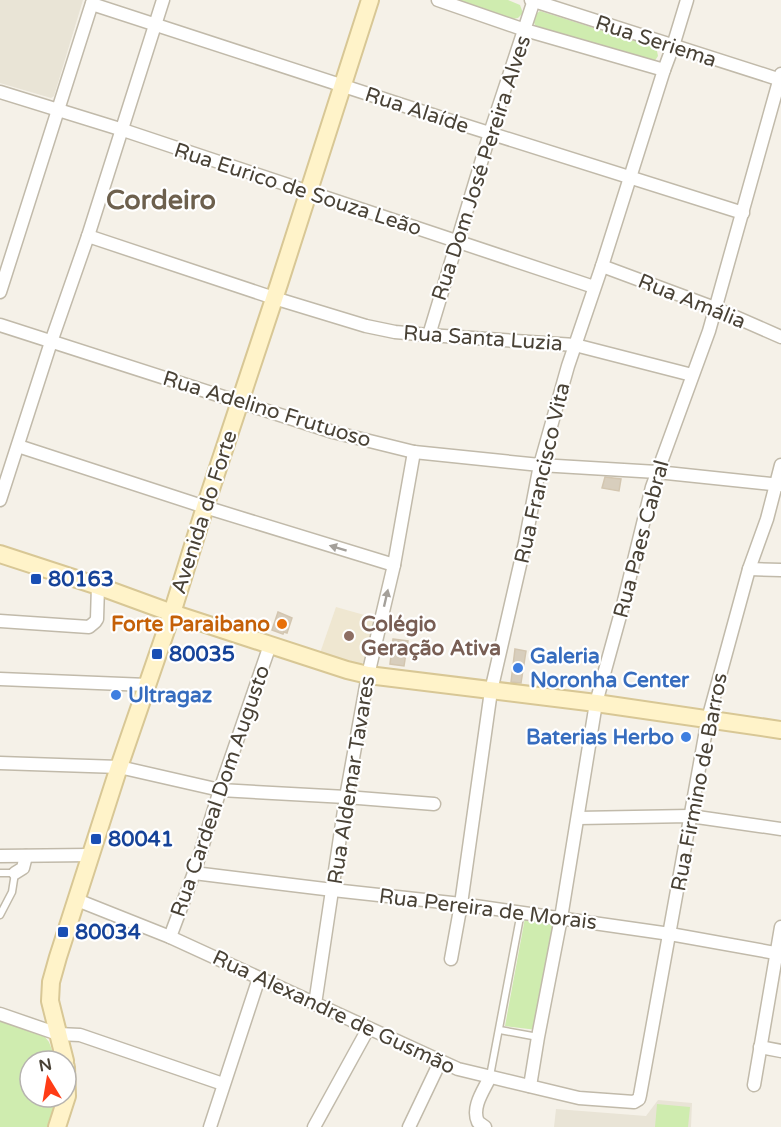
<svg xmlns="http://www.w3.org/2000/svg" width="781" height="1127" viewBox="0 0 781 1127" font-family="'Varela Round',sans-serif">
<rect width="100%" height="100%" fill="#f5f1e8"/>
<g fill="#e9e4d6">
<polygon points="0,0 83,0 54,96 51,98 0,83"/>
<polygon points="658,1100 692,1103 691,1127 554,1127 556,1109 646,1116"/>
</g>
<polygon fill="#efe7d1" points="336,607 375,618 365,661 362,663 360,664 320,653"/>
<g fill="#cfecaf">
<polygon points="454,0 508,0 520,5 523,13 518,18 513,19"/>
<polygon points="540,11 651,46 657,51 658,56 654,62 537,27 535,25 533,20 536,14"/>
<polygon points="525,918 556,923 537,1030 505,1026"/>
<polygon points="0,1021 45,1037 49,1042 56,1061 30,1061 30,1097 57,1097 49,1127 0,1127"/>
<polygon points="657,1104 690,1107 688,1127 655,1127"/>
</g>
<g fill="#d8cebd" stroke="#d3c6b0" stroke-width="1.5">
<polygon points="605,477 621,479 619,491 602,488"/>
<polygon points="278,612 292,618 287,633 284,632 283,634 272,630"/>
<polygon points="393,639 408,641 404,666 390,664"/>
<polygon points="515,649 526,651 521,683 511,682"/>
</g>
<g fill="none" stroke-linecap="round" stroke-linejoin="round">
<defs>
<g id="lane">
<polyline points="0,873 15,873 12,892 0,915"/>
<polyline points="500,1030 538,1037"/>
<polyline points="490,1076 521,912"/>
</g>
<g id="street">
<polyline points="438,0 525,30 664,70"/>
<polyline points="531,0 781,80"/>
<polyline points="92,4 448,120 743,213"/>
<polyline points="0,92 123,130 594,287"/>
<polyline points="88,236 274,298 366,326 395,332 429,335 575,345 692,375"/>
<polyline points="602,266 715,308 781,337"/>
<polyline points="0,292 93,0"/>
<polyline points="0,325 333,432 414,452 540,465 657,472 781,485"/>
<polyline points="429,335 490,133 534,0"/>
<polyline points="18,446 205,507 394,565"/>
<polyline points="0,500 51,342 88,236 163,0"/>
<polyline points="749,569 781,570"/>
<polyline points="0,621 89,627 95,622 97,619 98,586"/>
<polyline points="0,679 147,685"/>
<polyline points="0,763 119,767 220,790 346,797 434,804"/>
<polyline points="578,818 690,816 781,829"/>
<polyline points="0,856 91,855"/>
<polyline points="15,873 23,868 26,856"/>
<polyline points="194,873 333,890 461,904 670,934 781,954"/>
<polyline points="77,900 170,937 458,1069 579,1098 634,1102 639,1099 640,1095 708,719 749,569 767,519 781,465"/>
<polyline points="170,937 194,873 221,787 270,645"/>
<polyline points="451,959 461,904 491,691 525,543 540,465 568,366 602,266 664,70 673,46 687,0"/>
<polyline points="315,1004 346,797 368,675 394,565 414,452"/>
<polyline points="0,1014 58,1034 80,1035 223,1084"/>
<polyline points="760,1047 781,1051"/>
<polyline points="754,1085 781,927"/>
<polyline points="530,1086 538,1037 561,918 596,703 623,605 652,487 709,331 781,74"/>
<polyline points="210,1127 259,978"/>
<polyline points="314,1127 368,1029"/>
<polyline points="409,1127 440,1062"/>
<path d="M485,1127L478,1122C471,1107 484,1090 490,1077"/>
</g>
<g id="secondary">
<polyline points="0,554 98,586 172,613 347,670 368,675 596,703 781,730"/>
<polyline points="65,1061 50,1001 51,982 58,957 119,767 172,613 205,507 279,284 370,0"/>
<polyline points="57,1127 67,1096 66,1067"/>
</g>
</defs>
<use href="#lane" stroke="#c1baaa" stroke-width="9"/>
<use href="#street" stroke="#c1baaa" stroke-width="15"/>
<use href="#secondary" stroke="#d8c795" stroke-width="20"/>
<use href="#lane" stroke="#fff" stroke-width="6"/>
<use href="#street" stroke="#fff" stroke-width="12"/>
<use href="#secondary" stroke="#fff3c9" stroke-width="16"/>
</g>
<defs><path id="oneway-solid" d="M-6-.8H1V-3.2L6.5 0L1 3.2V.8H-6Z" transform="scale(1.5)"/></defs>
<g fill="#a4a09a">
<use href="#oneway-solid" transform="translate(338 548) rotate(-163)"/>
<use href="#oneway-solid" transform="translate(386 598) rotate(-77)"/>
</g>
<g fill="#1a4fb4" stroke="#fff" stroke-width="2">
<rect x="30" y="573" width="12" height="12" rx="3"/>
<rect x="151" y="648" width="12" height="12" rx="3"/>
<rect x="90" y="833" width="12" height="12" rx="3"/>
<rect x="57" y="926" width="12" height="12" rx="3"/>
</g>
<circle fill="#e8710a" stroke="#fff" stroke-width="2" cx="282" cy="624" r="6"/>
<circle fill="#8d6e63" stroke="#fff" stroke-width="2" cx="349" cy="636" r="6"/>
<g fill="#3f7fe0" stroke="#fff" stroke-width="2">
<circle cx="518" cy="668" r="6"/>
<circle cx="116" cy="695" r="6"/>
<circle cx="686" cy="737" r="6"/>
</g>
<g text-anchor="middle" stroke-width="4.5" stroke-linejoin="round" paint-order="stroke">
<g font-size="21" fill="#494236" stroke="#fff">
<text transform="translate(656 41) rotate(18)" y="7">Rua Seriema</text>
<text transform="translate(417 110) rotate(18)" y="7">Rua Alaíde</text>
<text transform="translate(481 168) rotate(-72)" y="7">Rua Dom José Pereira Alves</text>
<text transform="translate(298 189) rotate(18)" y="7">Rua Eurico de Souza Leão</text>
<text transform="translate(692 301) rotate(22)" y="7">Rua Amália</text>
<text transform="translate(483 338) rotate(4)" y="7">Rua Santa Luzia</text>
<text transform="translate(267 409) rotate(17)" y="7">Rua Adelino Frutuoso</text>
<text transform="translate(542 473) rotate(-77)" y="7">Rua Francisco Vita</text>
<text transform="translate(204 512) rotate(-72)" y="7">Avenida do Forte</text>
<text transform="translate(641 539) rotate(-75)" y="7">Rua Paes Cabral</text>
<text transform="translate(351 780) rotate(-81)" y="7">Rua Aldemar Tavares</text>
<text transform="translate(699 782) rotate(-79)" y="7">Rua Firmino de Barros</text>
<text transform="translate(220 791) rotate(-71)" y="7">Rua Cardeal Dom Augusto</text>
<text transform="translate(488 909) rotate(7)" y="7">Rua Pereira de Morais</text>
<text transform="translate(334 1012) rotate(25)" y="7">Rua Alexandre de Gusmão</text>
</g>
<g font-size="21" font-weight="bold" fill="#164399" stroke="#fff" text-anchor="start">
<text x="48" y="586">80163</text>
<text x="169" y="661">80035</text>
<text x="108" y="846">80041</text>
<text x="75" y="939">80034</text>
</g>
<g font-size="21" font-weight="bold" fill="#c56008" stroke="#fff" text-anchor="end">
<text x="270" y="631">Forte Paraibano</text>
</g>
<g font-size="21" font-weight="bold" fill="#785e54" stroke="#fff" text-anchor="start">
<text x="361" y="631">Colégio<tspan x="361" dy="24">Geração Ativa</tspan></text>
</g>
<g font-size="21" font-weight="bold" fill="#366cbe" stroke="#fff" text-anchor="start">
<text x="530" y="663">Galeria<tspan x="530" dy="24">Noronha Center</tspan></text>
<text x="128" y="702">Ultragaz</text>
<text x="674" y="744" text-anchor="end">Baterias Herbo</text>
</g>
<g font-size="27" font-weight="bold" fill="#6d604d" stroke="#fff">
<text x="161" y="209">Cordeiro</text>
</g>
</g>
<g transform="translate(48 1079) rotate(349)"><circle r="28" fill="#ffffff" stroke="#b6b3af" stroke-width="1.5"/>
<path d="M0-4.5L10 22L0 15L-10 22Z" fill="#ff3c16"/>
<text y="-9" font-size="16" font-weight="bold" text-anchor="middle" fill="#494236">N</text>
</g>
</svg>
